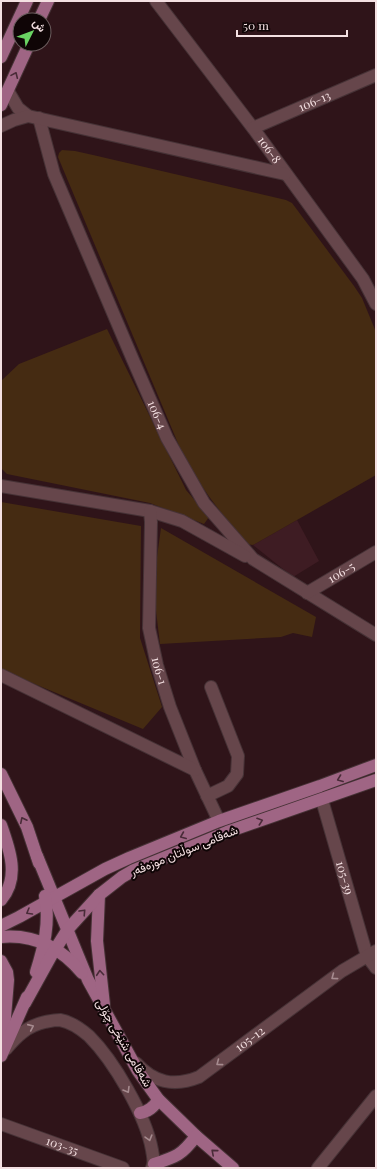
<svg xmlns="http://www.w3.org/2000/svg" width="377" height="1169" viewBox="0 0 377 1169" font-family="'Playfair Display',Vazirmatn,serif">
<rect width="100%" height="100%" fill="#2f1419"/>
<polygon fill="#3e1c23" points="297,520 319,561 293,577 253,545"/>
<g fill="#452b12">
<path d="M62,150L75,151L93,155L286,200L292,203L354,286L362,298L376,332V475L253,545L246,544C224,517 203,490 185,460L58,157L59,153Z"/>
<polygon points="107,329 186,490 209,517 204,524 150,503 7,474 1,468 1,381 19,364"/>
<polygon points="1,502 141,526 140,638 162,707 143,729 1,670"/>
<polygon points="161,528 316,617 312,637 293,633 281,637 160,644 153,586"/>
</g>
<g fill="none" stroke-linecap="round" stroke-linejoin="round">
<defs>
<g id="minor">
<path id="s1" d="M156,1L253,128L363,279L376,304"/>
<polyline points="8,91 18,108 28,116"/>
<path id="s2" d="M39,118L54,174L133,360L167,438L204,503L253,559L376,635"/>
<polyline points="1,126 14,120 28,116 285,174"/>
<path id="s3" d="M253,128L376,75"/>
<polyline points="1,486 150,511 182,521 245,556"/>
<path id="s4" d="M150,511L151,522L149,628L157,665L170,707L195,770L219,821"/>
<path id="s5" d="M307,593L376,552"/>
<polyline points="1,675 195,770"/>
<polyline points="207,796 228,786 237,774 238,756 211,687"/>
<path id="s6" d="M322,800L367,956L376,968"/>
<path d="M6,1049C17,1036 27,1026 45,1022C50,1021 54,1020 60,1020C71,1022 81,1029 89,1036C114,1061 146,1116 152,1150C153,1157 155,1162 152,1168"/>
<path id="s7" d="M136,1063C154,1083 174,1087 199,1077L342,971L376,951"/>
<path id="s8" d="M1,1124L123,1168"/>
<polyline points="318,1168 376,1096"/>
</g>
<g id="major">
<polyline points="39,20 48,1"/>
<polyline points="1,57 27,1"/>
<polyline points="1,105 29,44"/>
<polyline points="1,774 27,827 39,863"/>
<path d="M1,825C10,850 20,878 1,900"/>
<polyline points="37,856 88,980 138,1071 158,1099 196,1136 233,1168"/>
<polyline points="99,895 97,941 104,1005"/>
<polyline points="1,926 19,917 105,869 129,858 219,821 320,786 376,765"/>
<path d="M1,937C34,934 61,948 82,973"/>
<polyline points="1,961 7,972 8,980 3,1042"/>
<path d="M36,972C44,947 50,923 45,896"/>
<polyline points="25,1003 51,956 68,929 99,895 122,877 134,870 227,832 376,780"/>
<polyline points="1,1056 27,997"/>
<path d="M140,1113C147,1112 155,1107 158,1099"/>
<path d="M154,1164C176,1157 182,1155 196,1136"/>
</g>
</defs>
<use href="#minor" stroke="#463236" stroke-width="14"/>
<use href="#major" stroke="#463236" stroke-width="14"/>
<use href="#minor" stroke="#66464b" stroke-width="12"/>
<use href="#major" stroke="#9f6584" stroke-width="12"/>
</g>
<defs><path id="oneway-chevron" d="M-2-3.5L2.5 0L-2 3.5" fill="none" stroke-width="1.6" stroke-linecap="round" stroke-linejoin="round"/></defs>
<g stroke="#492b38">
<use href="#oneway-chevron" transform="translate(15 75) rotate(-66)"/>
<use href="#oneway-chevron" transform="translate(340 779) rotate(159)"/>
<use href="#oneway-chevron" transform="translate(23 820) rotate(-116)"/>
<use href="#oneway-chevron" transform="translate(260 821) rotate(-19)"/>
<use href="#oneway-chevron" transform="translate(183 836) rotate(157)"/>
<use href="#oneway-chevron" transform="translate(29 912) rotate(150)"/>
<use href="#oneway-chevron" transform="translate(83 912) rotate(-47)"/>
<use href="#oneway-chevron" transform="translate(100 973) rotate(-95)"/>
<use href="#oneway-chevron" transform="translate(214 1152) rotate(-139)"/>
</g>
<g stroke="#a68b8f">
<use href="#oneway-chevron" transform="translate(334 977) rotate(143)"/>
<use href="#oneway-chevron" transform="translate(31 1027) rotate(-24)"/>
<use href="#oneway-chevron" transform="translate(219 1063) rotate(143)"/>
<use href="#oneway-chevron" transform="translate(127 1090) rotate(59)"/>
<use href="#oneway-chevron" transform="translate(149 1138) rotate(74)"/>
</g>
<g text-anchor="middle" stroke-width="4" stroke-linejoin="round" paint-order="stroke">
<g font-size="12" fill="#f4e0e2" stroke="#0f0506">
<text dy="4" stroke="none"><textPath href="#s3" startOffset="67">106-13</textPath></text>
<text dy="4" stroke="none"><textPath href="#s1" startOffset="187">106-8</textPath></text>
<text dy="4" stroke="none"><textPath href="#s2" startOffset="320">106-4</textPath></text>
<text dy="4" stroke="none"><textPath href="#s5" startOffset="40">106-5</textPath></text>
<text dy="4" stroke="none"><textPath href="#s4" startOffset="161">106-1</textPath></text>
<text transform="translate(184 851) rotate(-22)" y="4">شەقامی سوڵتان موزەفەر</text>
<text dy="4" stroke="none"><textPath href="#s6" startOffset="81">105-39</textPath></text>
<text dy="4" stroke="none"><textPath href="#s7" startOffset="133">105-12</textPath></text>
<text transform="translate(124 1043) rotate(60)" y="4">شەقامی شێخی چۆلی</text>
<text dy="4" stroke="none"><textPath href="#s8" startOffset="65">103-35</textPath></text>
</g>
</g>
<rect width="377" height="1169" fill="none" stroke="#f4e0e2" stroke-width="4"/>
<g transform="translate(32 32) rotate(48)"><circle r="19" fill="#0f0506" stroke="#6b5d5e"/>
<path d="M0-3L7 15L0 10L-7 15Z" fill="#6ad363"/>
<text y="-6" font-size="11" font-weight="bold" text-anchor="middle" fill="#f4e0e2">ش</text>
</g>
<path d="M237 30v6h110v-6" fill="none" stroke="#f4e0e2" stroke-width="2"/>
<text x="243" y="30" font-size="12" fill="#f4e0e2" stroke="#0f0506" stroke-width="3" paint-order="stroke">50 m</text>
</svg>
